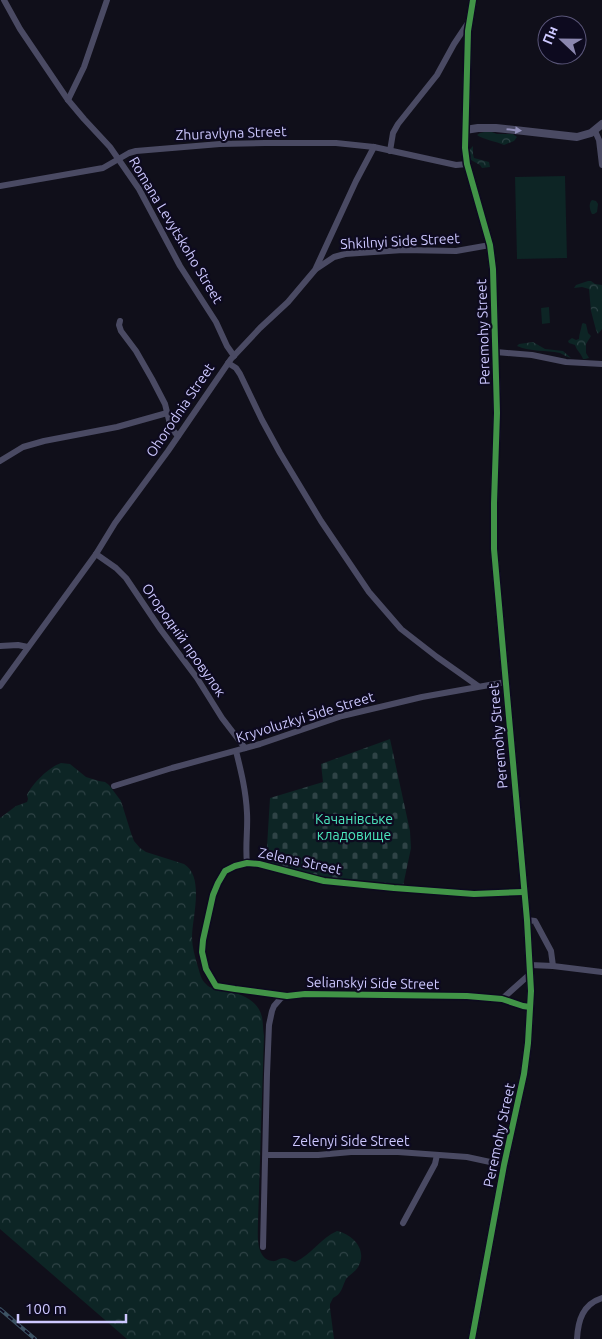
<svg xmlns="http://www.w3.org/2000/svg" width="602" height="1339" viewBox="0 0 602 1339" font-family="Ubuntu,sans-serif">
<defs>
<pattern id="forest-crowns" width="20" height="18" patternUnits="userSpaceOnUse" patternTransform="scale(1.25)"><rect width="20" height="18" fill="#0d2525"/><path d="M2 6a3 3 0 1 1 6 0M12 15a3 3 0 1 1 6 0" fill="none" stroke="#2f4346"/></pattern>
<pattern id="cemetery-stones" width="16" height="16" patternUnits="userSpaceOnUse" patternTransform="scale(1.25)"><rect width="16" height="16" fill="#0d2525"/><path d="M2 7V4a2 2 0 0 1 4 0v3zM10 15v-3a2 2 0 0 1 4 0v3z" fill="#2f4346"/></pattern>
</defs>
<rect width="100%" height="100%" fill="#100f1a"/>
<g fill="#0d2525">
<polygon points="565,176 567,258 517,259 515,177"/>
<polygon points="549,307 550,323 542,324 541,308"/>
</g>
<g fill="url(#forest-crowns)">
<path d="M489,131L497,134H513L517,137L514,141L504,145C496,141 484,140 477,135L480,133Z"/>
<polygon points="473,146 473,154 474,158 489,162 490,167 482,168 480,165 471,160 470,155 470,149"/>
<path d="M592,200L596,201L598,204L597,212L594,214H592C590,210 588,204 592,200Z"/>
<polygon points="588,281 591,281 595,284 602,285 602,329 598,334 596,330 591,311 589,289 582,287 574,288 576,285"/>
<path d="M583,323L586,324L588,333L591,336L586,344V353L589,358L585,359H583C581,353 577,351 575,345L569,343L568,341L572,338L576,340L579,339C579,334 581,330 582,324Z"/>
<path d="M533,342L545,349L563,351L571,358C567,357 564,355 560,353C546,350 531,352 517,346L519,344Z"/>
<path d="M61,763L70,764L86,777L99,781L105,782L109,785L121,801L131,833L134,841L140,848L146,852L184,864C205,877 192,918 192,937C192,947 195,957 198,967C200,973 201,980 206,984C210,989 217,989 223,990C239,993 258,999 262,1017C263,1023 263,1029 264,1036L258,1222C258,1234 255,1258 272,1261C276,1262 279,1258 284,1258C287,1258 291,1261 295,1262C311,1255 321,1238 337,1231C352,1234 367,1249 359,1265C357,1271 350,1274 346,1279C342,1287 342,1294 333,1298L330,1304V1308L334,1339H127L0,1229V818L16,806L27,802L28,799L27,795C32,784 49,767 61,763Z"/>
</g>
<polygon fill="url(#cemetery-stones)" points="390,739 410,831 411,848 403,886 330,880 266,863 270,798 323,782 321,764"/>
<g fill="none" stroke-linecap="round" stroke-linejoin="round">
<g stroke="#4a4a63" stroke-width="6">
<polyline points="4,0 20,29 68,100 84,119 110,147 139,189 180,266 216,322 227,346 234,356"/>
<polyline points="68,100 84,67 107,0"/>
<polyline points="595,131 599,140 602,165"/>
<polyline points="390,151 393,133 398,124 437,75 454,44 468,23"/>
<polyline points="0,186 103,168 129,153 136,151 220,144 265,143 336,143 374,147 456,165 467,164"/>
<polyline points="316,269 334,257 345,254 403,250 456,251 490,245"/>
<polyline points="120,321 119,325 121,331 136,351 152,379 165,404 171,428 178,436"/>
<polyline points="496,352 532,355 566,362 602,364"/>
<polyline points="228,363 236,368 240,374 262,420 280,453 321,521 369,592 401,629 437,657 478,686"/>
<polyline points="0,461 23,447 44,441 117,427 167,413"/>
<polyline points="96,554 116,568 126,578 161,630 197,678 222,718 245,748"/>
<polyline points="0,646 18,645 28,647"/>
<polyline points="0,686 96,554 115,523 168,451 231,359 260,328 288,302 315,270 356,181 374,147"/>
<path d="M236,751C241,771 246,791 247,813C248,830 245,846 247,863"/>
<polyline points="114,786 172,768 260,744 342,716 422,697 506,682"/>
<polyline points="523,892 474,894 394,888 324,881 259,864 247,863 235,866 225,871 218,883 213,895 203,940 202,952 206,969 216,986 235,989 287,996 305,994 467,996 502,999 523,1006 530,1007"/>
<polyline points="527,920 535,921 536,923 551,951 553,966"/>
<polyline points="530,965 553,966 602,972"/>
<polyline points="502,999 530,974"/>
<polyline points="266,1155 318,1155 351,1152 398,1152 467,1157 504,1165"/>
<polyline points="403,1223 435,1164 437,1155"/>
<polyline points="263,1247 267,1074 269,1025 272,1011 274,1006 281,998 285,996"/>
<path d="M577,1339C578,1320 583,1304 602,1298"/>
</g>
<g stroke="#4a4a63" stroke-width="8">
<polyline points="465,130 478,128 496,128 577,137 591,133 602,124"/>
<polyline points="472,1339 504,1165 524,1074 528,1043 531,991 527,920 494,549 494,503 497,413 493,269 490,245 467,164 465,148 468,31 473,0"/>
</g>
<defs>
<polyline id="rail" points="0,1309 35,1339"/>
</defs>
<use href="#rail" stroke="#3d5364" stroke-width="4"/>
<use href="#rail" stroke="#0d0a1f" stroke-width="2" stroke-dasharray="5.5" stroke-linecap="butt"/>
<defs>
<g id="cycleway">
<polyline points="523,892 474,894 394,888 324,881 259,864 247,863 235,866 225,871 218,883 213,895 203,940 202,952 206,969 216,986 235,989 287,996 305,994 467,996 502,999 523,1006 530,1007"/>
<polyline points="472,1339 504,1165 524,1074 528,1043 531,991 527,920 494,549 494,503 497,413 493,269 490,245 467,164 465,148 468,31 473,0"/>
</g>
</defs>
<use href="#cycleway" stroke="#0d0a1f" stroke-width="9"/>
<use href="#cycleway" stroke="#419447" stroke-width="6"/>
</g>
<defs><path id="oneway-solid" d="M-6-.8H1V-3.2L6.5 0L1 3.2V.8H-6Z" transform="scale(1.25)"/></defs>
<use fill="#928fb9" href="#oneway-solid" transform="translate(514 130) rotate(6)"/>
<g text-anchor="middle" stroke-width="4.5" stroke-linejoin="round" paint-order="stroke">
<g font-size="14" fill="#cdc8ff" stroke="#0d0a1f">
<text transform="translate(231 133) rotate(-2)" y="5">Zhuravlyna Street</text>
<text transform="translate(176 230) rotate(59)" y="5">Romana Levytskoho Street</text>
<text transform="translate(400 241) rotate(-3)" y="5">Shkilnyi Side Street</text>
<text transform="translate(483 332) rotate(-92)" y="5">Peremohy Street</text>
<text transform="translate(180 410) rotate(-56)" y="5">Ohorodnia Street</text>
<text transform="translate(184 640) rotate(55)" y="5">Огородній провулок</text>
<text transform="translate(305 717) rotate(-17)" y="5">Kryvoluzkyi Side Street</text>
<text transform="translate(498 736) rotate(-95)" y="5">Peremohy Street</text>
<text transform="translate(300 861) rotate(12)" y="5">Zelena Street</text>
<text transform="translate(373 983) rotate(1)" y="5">Selianskyi Side Street</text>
<text transform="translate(499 1135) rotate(-78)" y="5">Peremohy Street</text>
<text x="351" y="1146">Zelenyi Side Street</text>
</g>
<g font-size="14" fill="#4ce7bd" stroke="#0d0a1f">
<text x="354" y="824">Качанівське<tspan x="354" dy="16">кладовище</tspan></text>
</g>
</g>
<g transform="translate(562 40) rotate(292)"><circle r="24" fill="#0d0a1f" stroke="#5a5679"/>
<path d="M0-4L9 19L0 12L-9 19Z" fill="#8b87af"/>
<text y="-8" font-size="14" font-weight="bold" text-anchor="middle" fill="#cdc8ff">Пн</text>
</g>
<path d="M18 1314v8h108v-8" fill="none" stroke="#cdc8ff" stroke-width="2.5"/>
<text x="25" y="1314" font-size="15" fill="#cdc8ff" stroke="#0d0a1f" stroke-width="4" paint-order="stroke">100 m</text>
</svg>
